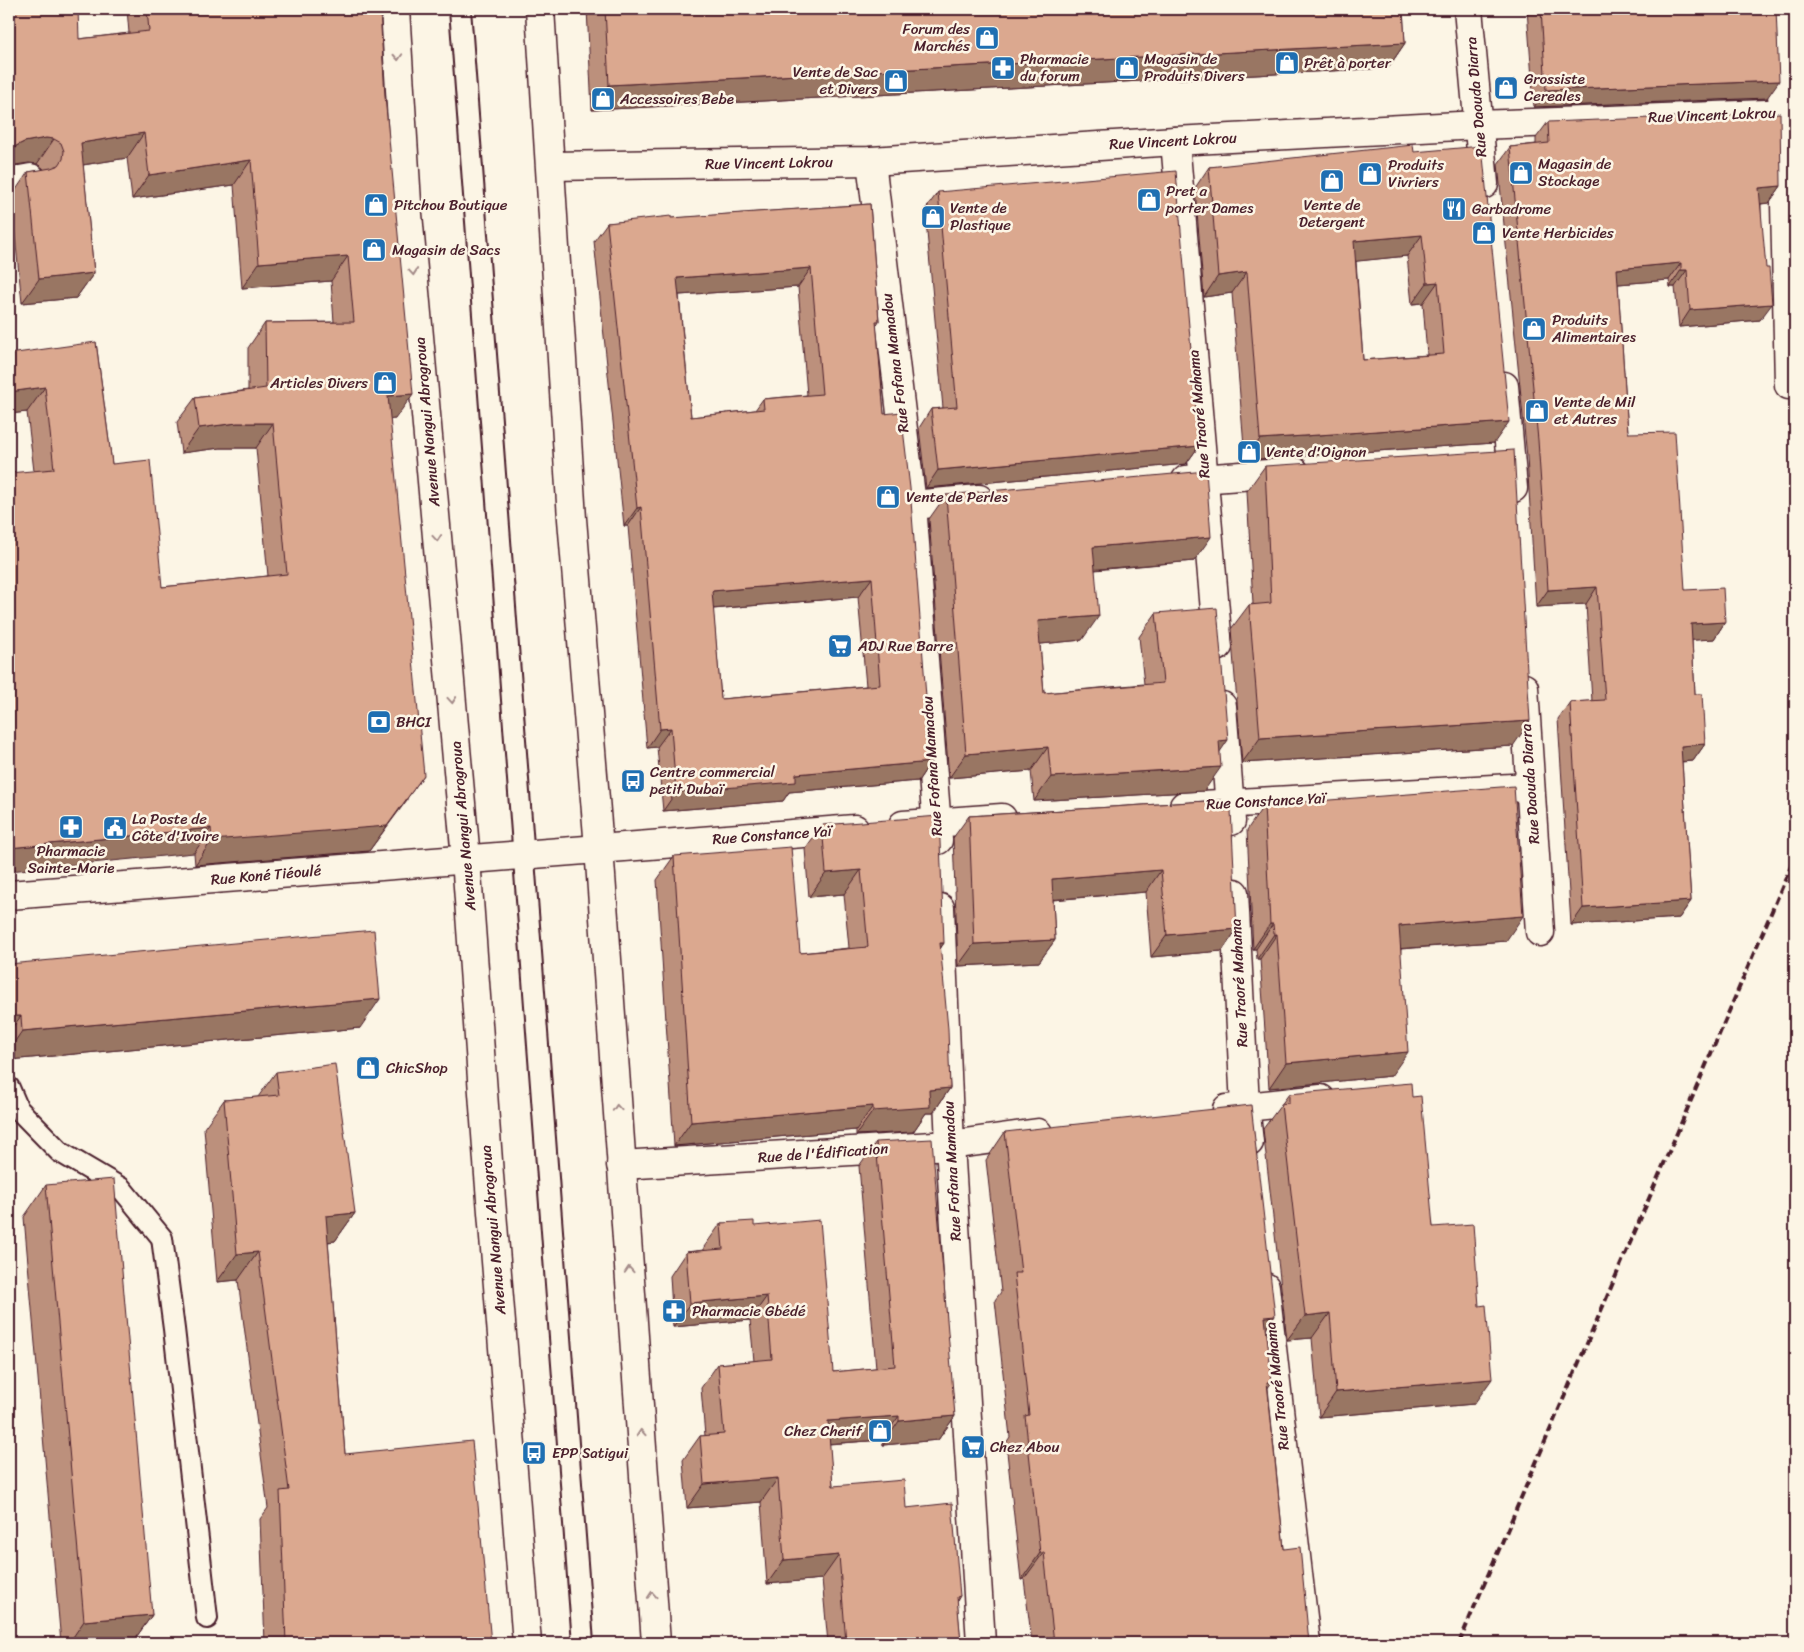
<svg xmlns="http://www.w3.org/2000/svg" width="1804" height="1652" viewBox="0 0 1804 1652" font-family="Sriracha,sans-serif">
<rect width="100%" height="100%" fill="#fcf5e5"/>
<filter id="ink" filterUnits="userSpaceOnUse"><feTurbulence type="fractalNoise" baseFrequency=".02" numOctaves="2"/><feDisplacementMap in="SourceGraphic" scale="10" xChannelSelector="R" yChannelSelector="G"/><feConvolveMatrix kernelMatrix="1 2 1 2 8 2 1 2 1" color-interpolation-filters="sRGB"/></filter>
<g filter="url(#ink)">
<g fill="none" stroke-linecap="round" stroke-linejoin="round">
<defs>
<g id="service">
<polyline points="460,9 583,1643"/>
<polyline points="9,1088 18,1109 60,1152 121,1188 162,1238 174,1329 207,1618"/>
</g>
<polyline id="pedestrian" points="9,182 31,178"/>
<g id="minor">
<polyline points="1468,9 1484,184"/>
<polyline points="1778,9 1783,112 1789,385"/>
<polyline points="1175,141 1218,646"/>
<polyline points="871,161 912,505 938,840"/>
<polyline points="551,166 871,161 1175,141 1478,125 1795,113"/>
<polyline points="1504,386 1513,488"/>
<polyline points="1186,480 1295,472"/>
<polyline points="912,505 979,499"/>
<polyline points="1524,688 1540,932"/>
<polyline points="1222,706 1231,821"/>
<polyline points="1184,806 1530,787"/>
<polyline points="903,825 1002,818"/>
<polyline points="1234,893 1245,1106 1249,1142"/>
<polyline points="9,895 855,829"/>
<polyline points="940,908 950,1145 981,1643"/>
<polyline points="1227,1109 1321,1099"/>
<polyline points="621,1165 950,1145 1038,1133"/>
<polyline points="1265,1287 1306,1643"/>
</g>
<g id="tertiary">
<polyline points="395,9 407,203 466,859 489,1175 527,1643"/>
<polyline points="540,9 572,519 599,848 656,1643"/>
</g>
</defs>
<use href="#service" stroke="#4a1f2b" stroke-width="24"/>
<use href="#pedestrian" stroke="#4a1f2b" stroke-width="31"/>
<use href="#minor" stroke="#4a1f2b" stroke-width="31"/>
<use href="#tertiary" stroke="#4a1f2b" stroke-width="31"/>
<use href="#service" stroke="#fcf5e5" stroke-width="20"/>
<use href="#pedestrian" stroke="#fcf5e5" stroke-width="28"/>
<use href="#minor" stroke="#fcf5e5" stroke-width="28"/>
<use href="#tertiary" stroke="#fcf5e5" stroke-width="28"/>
<polyline stroke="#4a1f2b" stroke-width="4" stroke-dasharray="8 4" stroke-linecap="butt" points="1459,1643 1795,857"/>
</g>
<g fill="#bc907b" stroke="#4a1f2b" fill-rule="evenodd">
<polygon points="9,9 79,39 129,33 127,9 380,9 395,419 390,419 407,800 369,851 195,865 194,853 34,471 27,412 9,414 96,342 112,464 162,587 268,576 256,448 220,448 181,453 177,422 195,398 248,390 248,348 265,323 334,322 331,281 242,288 234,185 132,199 127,158 83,165 94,273 76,298 22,303 11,197 28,172 44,170 43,168 37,164 29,163 9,166"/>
<polygon points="587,9 1403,9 1405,43 1388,68 592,110"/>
<polygon points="1527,9 1776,9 1767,98 1534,107"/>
<polygon points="1794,9 1795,9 1795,42"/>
<polygon points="1548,122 1781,186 1769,203 1761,204 1760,320 1679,327 1675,287 1670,287 1669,280 1618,284 1628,433 1685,590 1725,622 1714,639 1692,640 1695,694 1705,744 1693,761 1682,762 1691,901 1679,918 1571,925 1558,719 1570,702 1592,701 1586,604 1536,607 1527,457 1498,164 1510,147 1536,144 1536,138"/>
<path d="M1414,152L1494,443L1245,460L1232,293L1204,297L1195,188L1209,167ZM1407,256L1412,304L1423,303L1427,355L1363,360L1356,261Z"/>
<polygon points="938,192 1199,446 1186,464 926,488 919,428 931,409 943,408 925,210"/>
<path d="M870,204L879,321L876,326L884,414L931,762L918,781L789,792L783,801L663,811L657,747L647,748L628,526H624L594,241L607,223ZM798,287L807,395L763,399L755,410L691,417L679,295ZM858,597L866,686L721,699L713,609Z"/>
<polygon points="1265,466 1513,746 1242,763 1231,629 1249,605 1253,604 1247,491"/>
<polygon points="946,495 1194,561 1095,570 1082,640 1040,644 1044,693 1144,684 1139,637 1156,613 1220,753 1204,791 1034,801 1031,771 949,778 929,519"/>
<polygon points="1222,800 1237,929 1222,951 1151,957 1146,892 1053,900 1055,940 1039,962 958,966 953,838 969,816"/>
<polygon points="1264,805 1506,941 1401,949 1391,1076 1269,1088 1260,959 1257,959 1256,949 1253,949 1247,830"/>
<polygon points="822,825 944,943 940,949 950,1088 933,1113 926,1113 913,1132 856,1135 856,1130 674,1146 657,880 674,856 800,953 849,948 844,894 809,897 805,849"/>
<polygon points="9,964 360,1028 9,1060"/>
<polygon points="276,1072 355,1213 335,1241 328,1242 345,1454 491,1643 265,1643 260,1519 268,1508 238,1280 217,1282 204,1128 224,1100 258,1097"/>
<polygon points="1289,1094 1412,1097 1433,1227 1474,1404 1319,1417 1312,1338 1287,1340 1263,1129"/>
<polygon points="1005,1132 1266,1328 1268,1388 1284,1549 1309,1643 1032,1643 1024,1579 1021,1580 1006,1443 1010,1437 995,1300 1001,1292 986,1160"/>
<polygon points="876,1142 955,1416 938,1440 883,1445 882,1440 829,1444 833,1486 906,1508 960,1596 957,1601 961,1643 828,1643 822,1579 767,1584 761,1502 687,1508 683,1460 700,1436 705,1436 701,1388 718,1364 754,1361 750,1320 673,1327 670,1276 686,1252 704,1250 704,1247 721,1223 754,1226 833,1372 876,1368 859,1166"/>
<polygon points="46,1185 152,1615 132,1643 61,1643 24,1217"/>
</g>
<g fill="#997664" stroke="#4a1f2b">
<polygon points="1405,43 1388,68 592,110 609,85"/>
<polygon points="1779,81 1767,98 1534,107 1546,90"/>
<polygon points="144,133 127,158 63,168 81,143"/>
<polygon points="46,138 54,139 37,164 29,163 9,166 9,156 16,146 24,142"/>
<polygon points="251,160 234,185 132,199 149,175"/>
<polygon points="1781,186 1769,203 1748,205 1759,188"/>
<polygon points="1422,235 1407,256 1339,263 1354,241"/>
<polygon points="348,256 331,281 242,288 259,263"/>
<polygon points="1681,263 1669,280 1606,285 1617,269"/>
<polygon points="811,268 798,287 664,296 677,278"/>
<polygon points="1681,270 1687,270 1675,287 1670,287"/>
<polygon points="1247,272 1232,293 1204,297 1218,276"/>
<polygon points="94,273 76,298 22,303 39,279"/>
<polygon points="1438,282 1423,303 1412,304 1427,283"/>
<polygon points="1772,304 1760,320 1679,327 1690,310"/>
<polygon points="45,387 27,412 9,414 9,392"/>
<polygon points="413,394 395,419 371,421 388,396"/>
<polygon points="1509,422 1494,443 1245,460 1260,439"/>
<polygon points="237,423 273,423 256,448 220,448 181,453 199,428"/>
<polygon points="1199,446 1186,464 926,488 938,470"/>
<polygon points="641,507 628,526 624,526 637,508"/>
<polygon points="1211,537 1194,561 1076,571 1093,547"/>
<polygon points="872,578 858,597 699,610 712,591"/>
<polygon points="1597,587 1586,604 1536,607 1548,590"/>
<polygon points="1099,616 1082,640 1021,646 1038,621"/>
<polygon points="1725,622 1714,639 1679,641 1691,624"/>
<polygon points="1530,721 1513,746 1242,763 1260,738"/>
<polygon points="671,728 657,747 647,748 660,729"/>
<polygon points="1228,740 1211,765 1219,741"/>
<polygon points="1705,744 1693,761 1670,762 1681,746"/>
<polygon points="1048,747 1031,771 949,778 966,754"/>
<polygon points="931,762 918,781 789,792 783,801 663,811 676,792 796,774"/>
<polygon points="1221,767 1204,791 1034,801 1051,777"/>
<polygon points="424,775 369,851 195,865 212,840"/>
<polygon points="211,828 194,853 9,871 9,848"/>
<polygon points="861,870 844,894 809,897 826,873"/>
<polygon points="1161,870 1146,892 1036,901 1052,879"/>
<polygon points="1691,901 1679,918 1571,925 1583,908"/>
<polygon points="1523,916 1506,941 1382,950 1399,926"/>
<polygon points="1270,924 1273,924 1256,949 1253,949"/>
<polygon points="1237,929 1222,951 1151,957 1167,935"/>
<polygon points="1274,934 1277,934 1260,959 1257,959"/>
<polygon points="1055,940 1039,962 958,966 974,944"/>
<polygon points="940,943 944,943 927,967"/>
<polygon points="380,999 360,1028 9,1060 9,1050 22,1031"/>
<polygon points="9,1016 21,1016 9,1032"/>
<polygon points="1408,1052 1391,1076 1269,1088 1286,1063"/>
<polygon points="950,1088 933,1113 926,1113 913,1132 856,1135 873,1111 929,1090"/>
<polygon points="873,1106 856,1130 674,1146 691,1122"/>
<polygon points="355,1213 335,1241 307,1244 326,1216"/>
<polygon points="258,1252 238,1280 217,1282 237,1254"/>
<polygon points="767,1296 750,1320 673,1327 690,1303"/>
<polygon points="1330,1313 1312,1338 1287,1340 1305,1316"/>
<polygon points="1275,1316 1256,1343 1265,1317"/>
<polygon points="1492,1379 1474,1404 1319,1417 1336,1392"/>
<polygon points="1267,1382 1272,1382 1253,1409"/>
<polygon points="899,1416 882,1440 811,1445 828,1421"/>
<polygon points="955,1416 938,1440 883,1445 899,1421"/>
<polygon points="778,1478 761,1502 687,1508 704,1484"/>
<polygon points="1044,1552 1024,1579 1021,1580 1040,1553"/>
<polygon points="839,1555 822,1579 767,1584 784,1560"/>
<polygon points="152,1615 132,1643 69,1643 84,1621"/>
</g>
<g fill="#dba88f" stroke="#4a1f2b" fill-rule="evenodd">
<polygon points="9,9 78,9 79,39 149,31 147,9 380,9 385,96 413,394 388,396 424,775 387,826 212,840 211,828 9,848 9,473 54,469 45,387 9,392 9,354 96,342 112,464 150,460 162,587 287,574 273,423 237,423 199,428 195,398 266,388 265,323 354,322 348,256 259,263 251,160 149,175 144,133 81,143 94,273 39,279 28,172 51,168 59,165 63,159 64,151 61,143 54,139 46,138 24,142 16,146 11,158 9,158"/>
<polygon points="605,9 1403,9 1405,43 609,85"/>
<polygon points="1541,9 1776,9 1779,81 1546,90"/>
<polygon points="1780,113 1781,186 1759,188 1766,268 1769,268 1772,304 1690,310 1687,270 1681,270 1681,263 1617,269 1628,433 1675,432 1685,590 1723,588 1725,622 1691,624 1695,694 1702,694 1705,744 1681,746 1691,901 1583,908 1570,702 1605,700 1597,587 1548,590 1538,440 1510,147 1549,143 1548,122"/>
<path d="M1413,145L1414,152L1482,146L1509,422L1260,439L1247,272L1218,276L1209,167ZM1422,235L1427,283L1438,282L1444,354L1363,360L1354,241Z"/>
<polygon points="1176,171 1199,446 938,470 931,409 957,407 938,192"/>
<path d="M870,204L879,321H876L884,414L901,412L910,488L931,762L796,774V782L676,792L671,728L660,729L641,507L637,508L607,223L671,216V218ZM811,268L822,394L763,399L764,409L691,417L677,278ZM872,578L880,685L721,699L712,591Z"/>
<polygon points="1514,450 1530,721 1260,738 1249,605 1271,603 1265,466"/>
<polygon points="1206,471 1211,537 1093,547 1099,616 1038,621 1044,693 1163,683 1156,613 1217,608 1228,740 1219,741 1221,767 1051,777 1048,747 966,754 946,495"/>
<polygon points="1514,786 1523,916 1399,926 1408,1052 1286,1063 1277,934 1274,934 1273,924 1270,924 1264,805"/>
<polygon points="1222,800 1223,811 1231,810 1237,929 1167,935 1161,870 1052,879 1055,940 974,944 969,816"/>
<polygon points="939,816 944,943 940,943 948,1029 950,1088 929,1090 930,1107 873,1111 873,1106 691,1122 674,856 791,847 800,953 868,947 861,870 826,873 822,825"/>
<polygon points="374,930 380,999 22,1031 21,1016 9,1016 9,964"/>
<polygon points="335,1064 355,1213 326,1216 345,1454 472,1441 491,1643 286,1643 280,1491 289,1490 258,1252 237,1254 224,1100 279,1095 276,1072"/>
<polygon points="1411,1083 1412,1097 1421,1096 1433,1227 1473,1224 1479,1306 1486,1305 1492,1379 1336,1392 1330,1313 1305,1316 1281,1104 1289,1103 1289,1094"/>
<polygon points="1251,1105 1275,1316 1265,1317 1272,1382 1267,1382 1284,1549 1300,1547 1309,1643 1054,1643 1044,1552 1040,1553 1025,1416 1029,1415 1014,1273 1021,1273 1005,1132"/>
<polygon points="932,1139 955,1416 899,1421 899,1416 828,1421 833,1486 904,1480 906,1508 952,1503 960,1596 957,1597 961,1643 846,1643 839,1555 784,1560 778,1478 704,1484 700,1436 724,1434 718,1364 772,1359 767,1296 690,1303 686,1252 723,1249 721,1223 754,1221 754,1226 820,1220 833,1372 895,1366 876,1142"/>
<polygon points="114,1179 152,1615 84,1621 46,1185"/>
</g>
<defs><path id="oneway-chevron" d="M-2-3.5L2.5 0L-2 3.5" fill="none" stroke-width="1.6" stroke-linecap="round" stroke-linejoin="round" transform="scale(1.25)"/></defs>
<g stroke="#a38a88">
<use href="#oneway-chevron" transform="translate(398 57) rotate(87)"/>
<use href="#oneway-chevron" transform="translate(413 272) rotate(85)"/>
<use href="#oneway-chevron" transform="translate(437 538) rotate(85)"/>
<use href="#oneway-chevron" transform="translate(452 700) rotate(85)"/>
<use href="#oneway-chevron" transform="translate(617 1108) rotate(-94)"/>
<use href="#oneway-chevron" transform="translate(629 1270) rotate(-94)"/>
<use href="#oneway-chevron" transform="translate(641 1433) rotate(-94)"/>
<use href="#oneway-chevron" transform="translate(652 1595) rotate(-94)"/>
</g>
</g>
<defs>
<symbol id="shop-square" viewBox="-11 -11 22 22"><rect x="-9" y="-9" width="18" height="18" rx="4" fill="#1f6fb2" stroke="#fcf5e5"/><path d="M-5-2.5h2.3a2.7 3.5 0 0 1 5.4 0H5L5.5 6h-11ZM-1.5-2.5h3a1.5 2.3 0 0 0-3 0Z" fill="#fff"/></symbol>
<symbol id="pharmacy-square" viewBox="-11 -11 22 22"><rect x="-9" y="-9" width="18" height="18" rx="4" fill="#1f6fb2" stroke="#fcf5e5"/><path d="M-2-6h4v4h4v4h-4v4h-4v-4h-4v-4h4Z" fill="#fff"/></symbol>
<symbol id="restaurant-square" viewBox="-11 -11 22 22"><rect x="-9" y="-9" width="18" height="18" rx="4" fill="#1f6fb2" stroke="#fcf5e5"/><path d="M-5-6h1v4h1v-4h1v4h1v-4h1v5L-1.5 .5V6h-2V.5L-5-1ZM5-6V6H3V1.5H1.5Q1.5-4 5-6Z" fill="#fff"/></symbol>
<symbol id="supermarket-square" viewBox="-11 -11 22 22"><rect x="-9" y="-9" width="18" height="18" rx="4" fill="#1f6fb2" stroke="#fcf5e5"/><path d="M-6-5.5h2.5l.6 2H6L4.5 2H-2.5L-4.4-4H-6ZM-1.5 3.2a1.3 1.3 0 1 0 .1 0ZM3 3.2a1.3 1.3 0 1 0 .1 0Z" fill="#fff"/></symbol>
<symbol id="bank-square" viewBox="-11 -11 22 22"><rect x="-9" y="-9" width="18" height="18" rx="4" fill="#1f6fb2" stroke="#fcf5e5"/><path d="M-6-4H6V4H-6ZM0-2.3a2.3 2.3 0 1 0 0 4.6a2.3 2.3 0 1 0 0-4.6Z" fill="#fff"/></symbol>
<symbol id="bus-square" viewBox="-11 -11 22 22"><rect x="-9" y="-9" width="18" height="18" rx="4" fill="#1f6fb2" stroke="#fcf5e5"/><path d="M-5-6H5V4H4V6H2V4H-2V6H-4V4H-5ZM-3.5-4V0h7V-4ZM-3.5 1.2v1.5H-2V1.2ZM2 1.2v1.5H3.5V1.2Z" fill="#fff"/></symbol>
<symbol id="civic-square" viewBox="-11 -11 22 22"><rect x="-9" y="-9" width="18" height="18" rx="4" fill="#1f6fb2" stroke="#fcf5e5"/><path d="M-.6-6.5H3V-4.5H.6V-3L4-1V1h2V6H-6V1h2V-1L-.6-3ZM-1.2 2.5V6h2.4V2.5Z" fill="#fff"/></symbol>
</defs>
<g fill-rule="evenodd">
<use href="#shop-square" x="973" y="24" width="28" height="28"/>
<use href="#shop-square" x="1273" y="49" width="28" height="28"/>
<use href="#pharmacy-square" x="989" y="54" width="28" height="28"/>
<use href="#shop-square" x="1113" y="54" width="28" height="28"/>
<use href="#shop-square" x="882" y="67" width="28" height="28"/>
<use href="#shop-square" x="1492" y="74" width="28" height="28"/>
<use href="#shop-square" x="589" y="85" width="28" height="28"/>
<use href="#shop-square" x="1507" y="159" width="28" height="28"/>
<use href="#shop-square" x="1356" y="160" width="28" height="28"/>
<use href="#shop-square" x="1318" y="167" width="28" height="28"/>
<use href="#shop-square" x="1135" y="186" width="28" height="28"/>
<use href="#shop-square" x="362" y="191" width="28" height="28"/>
<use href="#restaurant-square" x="1440" y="195" width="28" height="28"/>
<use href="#shop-square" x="919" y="203" width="28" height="28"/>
<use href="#shop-square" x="1470" y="219" width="28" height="28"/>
<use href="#shop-square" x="360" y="236" width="28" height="28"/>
<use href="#shop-square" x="1520" y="315" width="28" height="28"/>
<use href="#shop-square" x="371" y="369" width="28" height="28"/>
<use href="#shop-square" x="1523" y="397" width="28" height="28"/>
<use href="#shop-square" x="1235" y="438" width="28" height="28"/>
<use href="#shop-square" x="874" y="483" width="28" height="28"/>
<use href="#supermarket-square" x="826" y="632" width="28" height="28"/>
<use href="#bank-square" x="365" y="708" width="28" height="28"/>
<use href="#bus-square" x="619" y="767" width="28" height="28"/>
<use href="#pharmacy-square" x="57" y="813" width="28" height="28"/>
<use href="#civic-square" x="101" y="814" width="28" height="28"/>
<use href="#shop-square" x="354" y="1054" width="28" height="28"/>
<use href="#pharmacy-square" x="660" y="1297" width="28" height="28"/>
<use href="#shop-square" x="866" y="1417" width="28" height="28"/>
<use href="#supermarket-square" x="959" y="1433" width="28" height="28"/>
<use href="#bus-square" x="520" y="1439" width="28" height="28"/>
</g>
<g text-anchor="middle" stroke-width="5" stroke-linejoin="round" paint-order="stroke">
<g font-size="15" fill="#4a1f2b" stroke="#fcf5e5" text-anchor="start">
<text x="970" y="34" text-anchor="end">Forum des<tspan x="970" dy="17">Marchés</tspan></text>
<text x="1020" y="64">Pharmacie<tspan x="1020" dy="17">du forum</tspan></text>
<text x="1144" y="64">Magasin de<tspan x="1144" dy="17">Produits Divers</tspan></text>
<text x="1304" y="68">Prêt à porter</text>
<text x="878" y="77" text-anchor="end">Vente de Sac<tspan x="878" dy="17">et Divers</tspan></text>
<text x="1524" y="84">Grossiste<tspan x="1524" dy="17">Cereales</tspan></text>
<text x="620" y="104">Accessoires Bebe</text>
<text x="1538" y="169">Magasin de<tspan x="1538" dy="17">Stockage</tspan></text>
<text x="1388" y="170">Produits<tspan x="1388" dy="17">Vivriers</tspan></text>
<text x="1166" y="196">Pret a<tspan x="1166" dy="17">porter Dames</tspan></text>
<text x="394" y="210">Pitchou Boutique</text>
<text x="1332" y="210" text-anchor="middle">Vente de<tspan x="1332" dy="17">Detergent</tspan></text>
<text x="950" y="213">Vente de<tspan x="950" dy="17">Plastique</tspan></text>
<text x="1472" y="214">Garbadrome</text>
<text x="1502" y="238">Vente Herbicides</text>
<text x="392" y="255">Magasin de Sacs</text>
<text x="1552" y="325">Produits<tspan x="1552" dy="17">Alimentaires</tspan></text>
<text x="368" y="388" text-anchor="end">Articles Divers</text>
<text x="1554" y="407">Vente de Mil<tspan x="1554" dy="17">et Autres</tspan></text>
<text x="1266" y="457">Vente d'Oignon</text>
<text x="906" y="502">Vente de Perles</text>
<text x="858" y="651">ADJ Rue Barre</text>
<text x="396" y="727">BHCI</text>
<text x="650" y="777">Centre commercial<tspan x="650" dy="17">petit Dubaï</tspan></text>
<text x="132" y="824">La Poste de<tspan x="132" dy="17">Côte d'Ivoire</tspan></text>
<text x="71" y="856" text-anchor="middle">Pharmacie<tspan x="71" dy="17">Sainte-Marie</tspan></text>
<text x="386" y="1073">ChicShop</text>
<text x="692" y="1316">Pharmacie Gbédé</text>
<text x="862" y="1436" text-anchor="end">Chez Cherif</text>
<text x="990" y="1452">Chez Abou</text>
<text x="552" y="1458">EPP Satigui</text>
</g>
<g font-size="15" fill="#4a1f2b" stroke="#fcf5e5">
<text transform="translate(1476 97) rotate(-95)" y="5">Rue Daouda Diarra</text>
<text transform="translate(1712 115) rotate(-2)" y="5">Rue Vincent Lokrou</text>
<text transform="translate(1173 141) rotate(-3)" y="5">Rue Vincent Lokrou</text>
<text transform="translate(769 163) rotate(-1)" y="5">Rue Vincent Lokrou</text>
<text transform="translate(895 363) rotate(-97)" y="5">Rue Fofana Mamadou</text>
<text transform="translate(1199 414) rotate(-95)" y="5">Rue Traoré Mahama</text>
<text transform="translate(427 422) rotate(-95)" y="5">Avenue Nangui Abrogroua</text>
<text transform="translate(932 766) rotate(-94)" y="5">Rue Fofana Mamadou</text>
<text transform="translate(1530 784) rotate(-94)" y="5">Rue Daouda Diarra</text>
<text transform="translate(1266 801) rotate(-3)" y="5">Rue Constance Yaï</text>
<text transform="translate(463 826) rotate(-95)" y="5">Avenue Nangui Abrogroua</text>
<text transform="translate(772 835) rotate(-4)" y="5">Rue Constance Yaï</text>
<text transform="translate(266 875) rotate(-5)" y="5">Rue Koné Tiéoulé</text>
<text transform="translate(1239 983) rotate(-93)" y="5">Rue Traoré Mahama</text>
<text transform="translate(823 1153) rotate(-4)" y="5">Rue de l'Édification</text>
<text transform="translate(952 1171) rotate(-93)" y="5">Rue Fofana Mamadou</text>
<text transform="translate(493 1230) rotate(-95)" y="5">Avenue Nangui Abrogroua</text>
<text transform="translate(1277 1386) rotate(-96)" y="5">Rue Traoré Mahama</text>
</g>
</g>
<rect width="1804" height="1652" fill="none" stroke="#fcf5e5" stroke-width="30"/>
<rect x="15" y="15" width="1774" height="1622" fill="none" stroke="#4a1f2b" stroke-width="2" filter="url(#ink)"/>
</svg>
